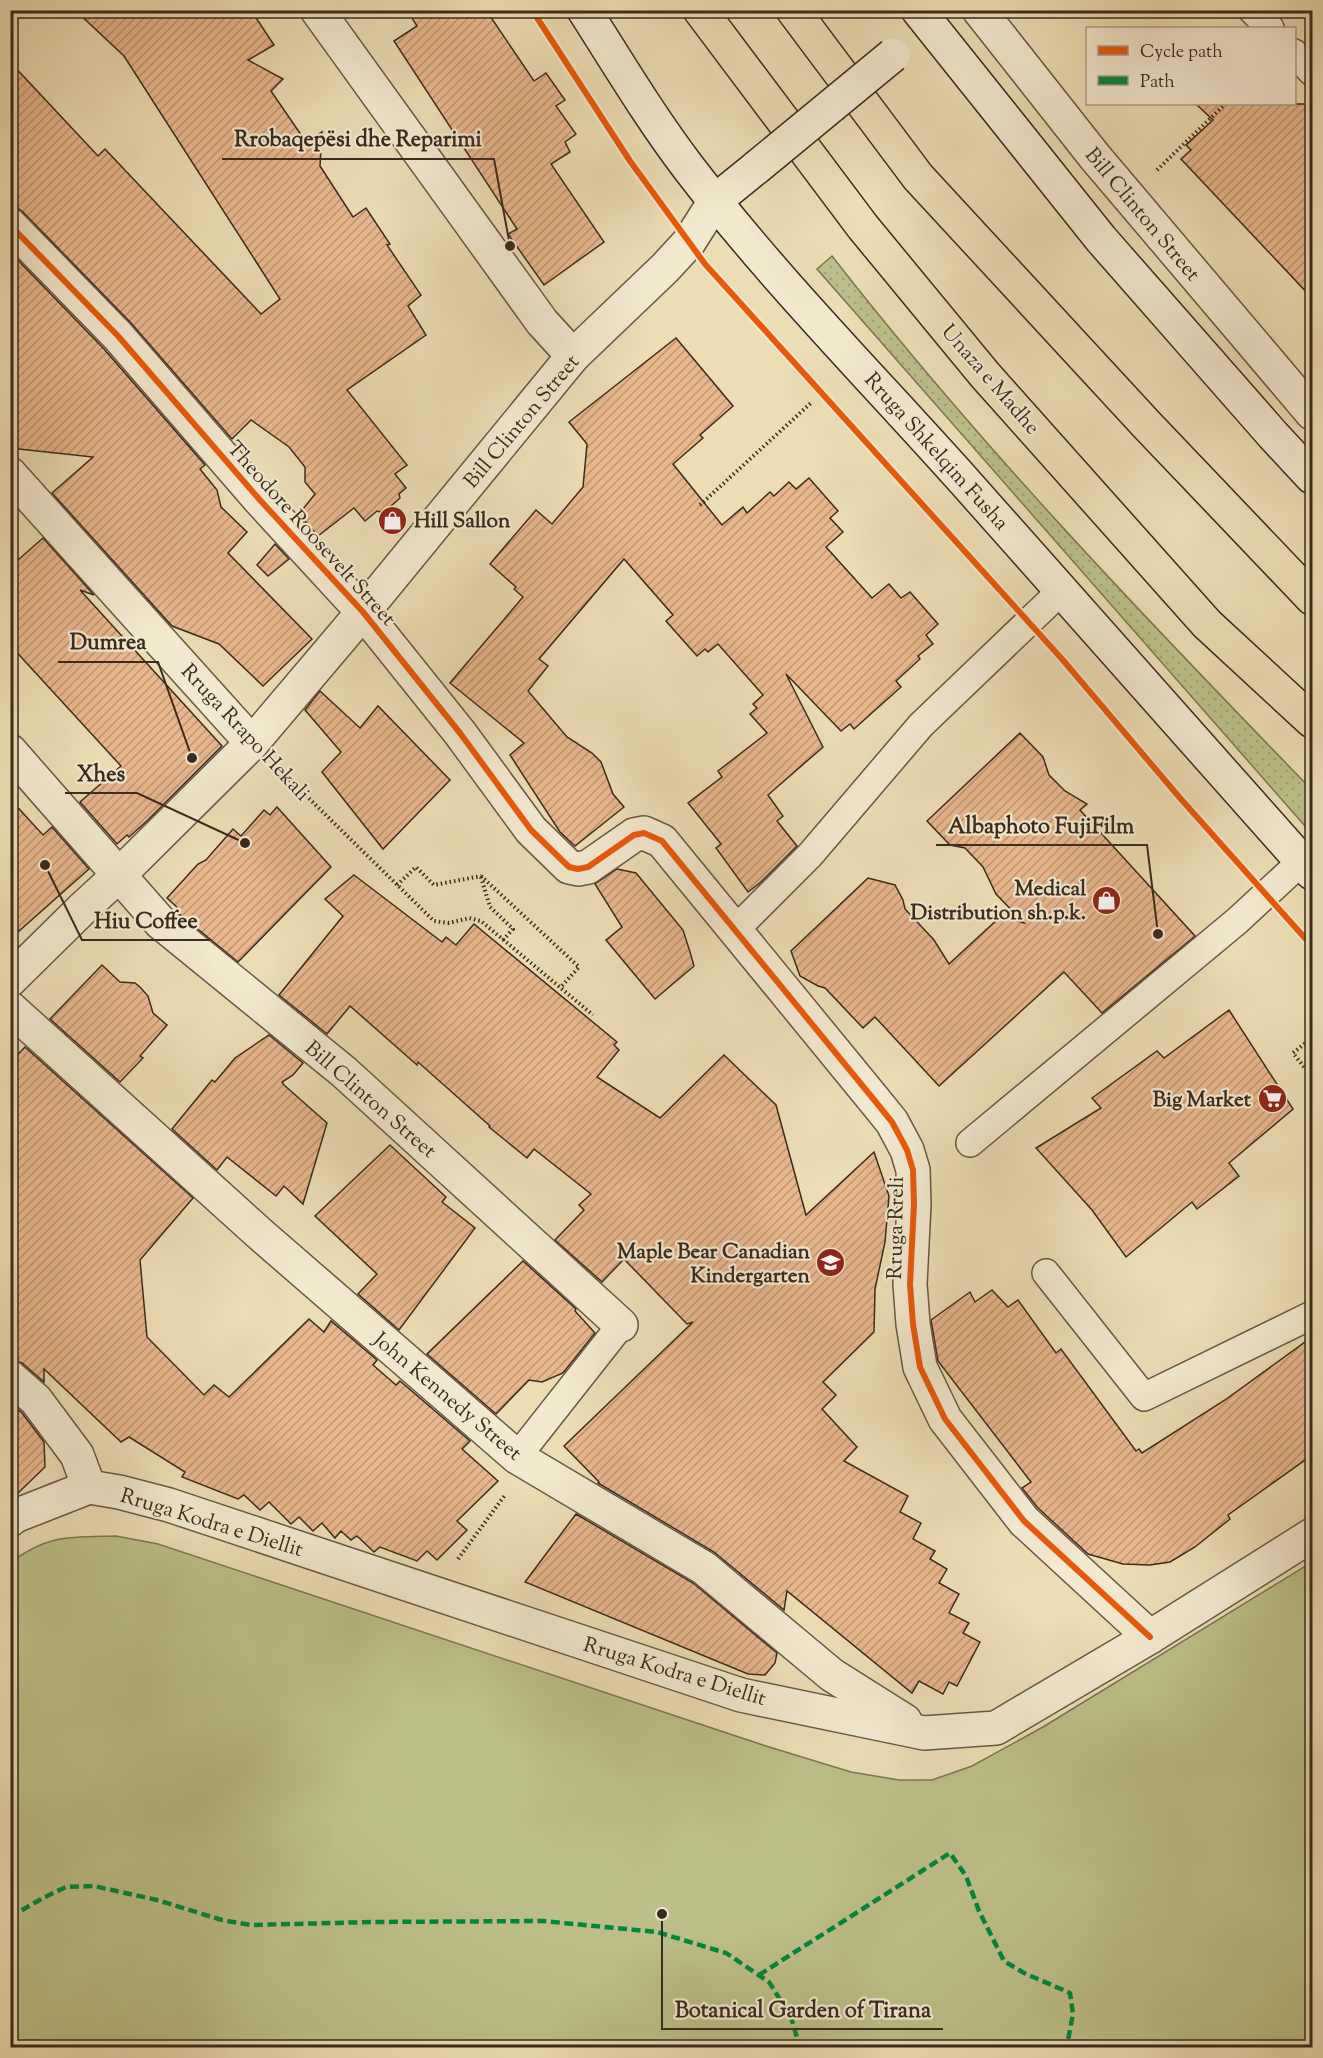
<svg xmlns="http://www.w3.org/2000/svg" width="1323" height="2058" viewBox="0 0 1323 2058" font-family="'Sorts Mill Goudy',serif">
<defs>
<pattern id="park-dots" width="8" height="8" patternUnits="userSpaceOnUse" patternTransform="scale(1.5)"><rect width="8" height="8" fill="#bdbf8a"/><path d="M2 2h.1M6 6h.1" fill="none" stroke="#a3a477" stroke-width="1.8" stroke-linecap="round"/></pattern>
<pattern id="building-hatch" width="6" height="6" patternUnits="userSpaceOnUse" patternTransform="scale(1.5)"><rect width="6" height="6" fill="#e7b78e"/><path d="M-1 1l2-2M0 6l6-6M5 7l2-2" fill="none" stroke="#bc9573"/></pattern>
</defs>
<rect width="100%" height="100%" fill="#ecddb5"/>
<filter id="stains"><feTurbulence type="fractalNoise" baseFrequency=".00333" numOctaves="4"/><feColorMatrix values="0 0 0 0 .2 0 0 0 0 .09 0 0 0 0 .02 0 0 0 .5 -.17"/></filter>
<radialGradient id="worn" r=".72"><stop offset=".6" stop-color="#630" stop-opacity="0"/><stop offset="1" stop-color="#630" stop-opacity=".3"/></radialGradient>
<path fill="url(#park-dots)" stroke="#7c7554" stroke-width="1.5" d="M832,256C979,445 1145,618 1312,790V834L817,269Z"/>
<path fill="#bdbf8a" stroke="#7c7554" stroke-width="1.5" d="M116,1536L158,1544L766,1746L851,1772L899,1780H932L972,1766L1043,1727L1312,1562V2047H11V1562C49,1534 70,1537 116,1536Z"/>
<g fill="url(#building-hatch)" stroke="#3a2b1e" stroke-width="1.5">
<polygon points="75,10 251,10 274,45 248,60 283,79 271,91 306,142 322,132 320,166 353,217 366,208 390,244 387,245 421,295 408,306 426,335 347,390 407,465 395,474 406,488 399,494 400,498 383,513 377,511 365,521 354,508 318,536 299,514 315,494 305,482 305,467 289,447 251,420 232,439 131,323 23,212 16,207 10,207 10,62 98,156 105,149 261,314 280,299 124,56"/>
<polygon points="407,10 486,10 534,81 546,73 565,100 556,106 576,134 565,142 570,152 551,164 604,242 544,285 508,234 517,229 394,41 417,26"/>
<polygon points="1196,104 1312,104 1312,298 1181,159 1191,150 1186,145 1213,120"/>
<polygon points="10,252 104,349 205,465 200,469 217,490 221,507 247,532 228,553 312,639 263,686 219,644 172,626 52,493 93,457 10,448"/>
<polygon points="676,338 733,406 700,435 703,438 673,464 722,525 743,507 747,513 770,492 774,496 789,482 796,489 809,478 838,511 830,518 843,532 826,547 872,598 889,584 901,598 910,592 938,624 926,635 933,644 918,656 920,659 896,681 901,687 854,729 850,724 841,731 786,674 823,747 768,795 783,816 777,821 797,846 761,882 748,892 716,848 721,844 688,803 722,777 718,771 767,733 750,714 757,708 753,704 763,695 718,644 708,652 705,649 697,656 666,621 673,615 624,559 539,659 548,666 528,691 567,737 592,753 601,762 613,794 624,807 575,846 560,832 510,755 524,743 450,683 523,597 514,589 516,587 490,564 536,510 552,524 583,487 587,444 569,422"/>
<polygon points="43,538 94,595 80,590 222,746 148,820 129,837 127,835 117,844 80,802 121,766 10,645 10,567"/>
<polygon points="275,544 289,559 268,576 257,565"/>
<polygon points="320,691 360,728 378,706 450,780 383,849 322,772 341,752 305,710"/>
<polygon points="1020,733 1043,757 1049,775 1065,791 1087,804 1080,810 1195,936 1102,1013 1064,972 939,1086 875,1017 863,1028 825,988 818,986 800,976 791,951 868,878 895,885 903,900 905,909 934,940 949,964 1001,916 1024,923 996,894 983,867 965,848 950,845 927,821"/>
<polygon points="10,799 43,835 52,827 89,869 10,939"/>
<polygon points="277,807 331,867 238,962 177,912 179,909 167,898 198,864 206,860 233,829 241,836 264,810 270,815"/>
<polygon points="617,869 636,873 683,930 690,952 694,966 655,999 606,940 622,927 595,884"/>
<polygon points="354,875 442,942 446,937 456,945 474,924 617,1042 614,1045 619,1050 597,1077 660,1118 724,1055 776,1105 806,1215 874,1152 889,1196 885,1242 875,1289 874,1332 823,1382 836,1395 822,1409 857,1447 844,1461 908,1496 900,1512 921,1523 913,1539 935,1551 930,1559 947,1569 939,1583 959,1594 949,1613 969,1623 963,1633 980,1642 957,1686 949,1682 943,1694 919,1681 912,1693 787,1591 784,1610 714,1552 598,1483 599,1482 564,1446 693,1322 687,1324 624,1259 602,1282 555,1240 584,1210 579,1205 591,1194 534,1149 527,1158 489,1127 490,1126 418,1062 417,1065 350,1006 327,1034 279,995 343,916 325,899"/>
<polygon points="102,965 120,982 135,983 140,987 148,996 153,1013 167,1025 140,1056 143,1058 120,1082 50,1019"/>
<polygon points="1229,1010 1293,1109 1229,1163 1239,1176 1197,1209 1192,1202 1126,1257 1092,1210 1036,1148 1101,1108 1092,1098 1157,1051 1164,1058"/>
<polygon points="269,1035 303,1063 293,1075 282,1082 284,1085 327,1123 303,1204 284,1186 276,1196 227,1157 217,1170 172,1129 212,1080 215,1082 235,1058"/>
<polygon points="25,1047 193,1198 140,1260 147,1337 204,1395 214,1385 229,1397 309,1319 324,1332 331,1321 377,1360 373,1365 396,1385 400,1381 470,1441 462,1449 498,1481 457,1521 467,1530 437,1560 427,1551 417,1561 380,1547 374,1552 357,1536 351,1540 341,1531 335,1538 322,1523 313,1531 299,1517 291,1524 269,1502 260,1510 244,1495 238,1499 182,1477 185,1472 129,1437 121,1442 44,1369 44,1382 22,1363 10,1359 10,1063"/>
<polygon points="390,1145 446,1197 442,1202 475,1228 399,1330 358,1294 377,1274 315,1216"/>
<polygon points="523,1261 576,1309 575,1311 595,1333 563,1373 542,1382 529,1380 496,1414 427,1354"/>
<polygon points="992,1290 1008,1307 1018,1300 1056,1353 1061,1349 1136,1451 1139,1449 1142,1453 1225,1400 1312,1337 1312,1455 1228,1515 1230,1519 1195,1547 1170,1562 1150,1565 1123,1564 1088,1554 1038,1508 1022,1488 1031,1482 938,1361 931,1320 970,1292 975,1302"/>
<polygon points="10,1402 22,1413 44,1442 45,1467 16,1495 10,1498"/>
<polygon points="576,1514 693,1583 777,1653 775,1663 765,1675 748,1674 525,1582"/>
</g>
<g fill="none" stroke-linecap="round" stroke-linejoin="round">
<defs>
<g id="service">
<polyline points="1252,10 1270,28"/>
<polyline points="1294,53 1312,72"/>
<polyline points="736,929 810,855 921,725 1062,590"/>
<polyline points="970,1143 1237,921 1302,861"/>
<polyline points="1046,1273 1144,1397 1312,1315"/>
<polyline points="517,1457 621,1325"/>
</g>
<g id="minor">
<polyline points="317,10 542,322 573,356"/>
<polyline points="10,225 118,336 259,499 363,612 460,733 531,830 569,867 578,869 588,867 634,835 644,833 662,841 875,1101 892,1122 907,1150 913,1170 914,1204 910,1284 913,1324 920,1367 945,1419 1024,1521 1150,1637"/>
<polyline points="10,474 252,743"/>
<polyline points="10,751 161,923 344,1072 621,1325"/>
<polyline points="10,980 81,910 119,875 252,743 363,612 573,356 665,268 689,242 715,201"/>
<polyline points="10,1008 259,1233 517,1457 704,1568 832,1675 905,1721"/>
<polyline points="10,1377 36,1400 77,1455 89,1487"/>
<polyline points="10,1520 15,1516 89,1487 119,1492 169,1505 741,1695 924,1733 996,1728 1150,1637 1312,1535"/>
</g>
<polyline id="tertiary" points="979,10 1095,157 1312,413"/>
<g id="secondary">
<path d="M584,10C618,63 650,117 688,167C773,278 872,378 965,482C1082,612 1197,743 1312,873"/>
<polyline points="918,10 1101,239 1273,435 1312,477"/>
<polyline points="715,201 757,167"/>
</g>
<g id="trunk">
<polyline points="700,10 863,227 985,375 1207,624 1312,721"/>
<polyline points="793,10 918,177 1147,425 1312,598"/>
</g>
</defs>
<use href="#service" stroke="#665844" stroke-width="30"/>
<use href="#minor" stroke="#665844" stroke-width="36"/>
<use href="#tertiary" stroke="#665844" stroke-width="36"/>
<use href="#secondary" stroke="#3a2b1e" stroke-width="36"/>
<use href="#trunk" stroke="#3a2b1e" stroke-width="36"/>
<g stroke="#3a2b1e" stroke-width="4" stroke-dasharray="1.5 3" stroke-linecap="butt">
<polyline points="1157,170 1225,104"/>
<polyline points="700,505 812,402"/>
<polyline points="280,770 434,921 449,923 469,918 481,921 593,1015"/>
<polyline points="481,876 579,967 560,988"/>
<polyline points="481,877 490,907 513,929 503,940"/>
<polyline points="397,885 416,867 434,885 481,876"/>
<polyline points="1312,1038 1293,1053 1312,1077"/>
<polyline points="458,1559 505,1495"/>
</g>
<use href="#service" stroke="#f3e9cf" stroke-width="27"/>
<use href="#minor" stroke="#f3e9cf" stroke-width="33"/>
<use href="#tertiary" stroke="#f3e9cf" stroke-width="33"/>
<use href="#secondary" stroke="#f3e9cf" stroke-width="33"/>
<use href="#trunk" stroke="#ecddb5" stroke-width="33"/>
<defs>
<polyline id="secondary-bridge" points="757,167 893,55"/>
</defs>
<use href="#secondary-bridge" stroke="#3a2b1e" stroke-width="36" stroke-linecap="butt"/>
<use href="#secondary-bridge" stroke="#f3e9cf" stroke-width="33"/>
<g stroke="#00873e" stroke-width="4.5" stroke-dasharray="9 4.5" stroke-linecap="butt">
<polyline points="10,1917 43,1898 66,1887 94,1886 157,1900 222,1920 251,1925 373,1922 543,1921 657,1932 726,1953 769,1982 791,2017 800,2048"/>
<polyline points="759,1975 950,1853 966,1876 979,1911 1004,1961 1024,1973 1070,1993 1073,2014 1068,2040 1069,2048"/>
</g>
<defs>
<g id="cycleway">
<polyline points="532,10 630,161 705,264 1062,659 1180,798 1312,946"/>
<polyline points="10,225 118,336 259,499 363,612 460,733 531,830 569,867 578,869 588,867 634,835 644,833 662,841 875,1101 892,1122 907,1150 913,1170 914,1204 910,1284 913,1324 920,1367 945,1419 1024,1521 1150,1637"/>
</g>
</defs>
<use href="#cycleway" stroke="#f3e9cf" stroke-width="10"/>
<use href="#cycleway" stroke="#e8590c" stroke-width="6"/>
</g>
<defs>
<symbol id="shop-disc" viewBox="-11 -11 22 22"><circle r="9.5" fill="#8f2418" stroke="#f3e9cf"/><path d="M-5-2.5h2.3a2.7 3.5 0 0 1 5.4 0H5L5.5 6h-11ZM-1.5-2.5h3a1.5 2.3 0 0 0-3 0Z" fill="#fff"/></symbol>
<symbol id="supermarket-disc" viewBox="-11 -11 22 22"><circle r="9.5" fill="#8f2418" stroke="#f3e9cf"/><path d="M-6-5.5h2.5l.6 2H6L4.5 2H-2.5L-4.4-4H-6ZM-1.5 3.2a1.3 1.3 0 1 0 .1 0ZM3 3.2a1.3 1.3 0 1 0 .1 0Z" fill="#fff"/></symbol>
<symbol id="school-disc" viewBox="-11 -11 22 22"><circle r="9.5" fill="#8f2418" stroke="#f3e9cf"/><path d="M0-5L7-2L0 1L-7-2ZM-4 1L0 2.5L4 1V4Q0 6-4 4Z" fill="#fff"/></symbol>
</defs>
<g fill-rule="evenodd">
<use href="#shop-disc" x="376" y="504" width="33" height="33"/>
<use href="#shop-disc" x="1090" y="884" width="33" height="33"/>
<use href="#supermarket-disc" x="1256" y="1082" width="33" height="33"/>
<use href="#school-disc" x="814" y="1246" width="33" height="33"/>
</g>
<g text-anchor="middle" stroke-width="4.5" stroke-linejoin="round" paint-order="stroke">
<g font-size="21" fill="#3a2b1e" stroke="#f3e9cf">
<text transform="translate(1143 214) rotate(50)" y="7">Bill Clinton Street</text>
<text transform="translate(991 379) rotate(49)" y="7">Unaza e Madhe</text>
<text transform="translate(521 421) rotate(-50)" y="7">Bill Clinton Street</text>
<text transform="translate(937 451) rotate(48)" y="7">Rruga Shkelqim Fusha</text>
<text transform="translate(312 533) rotate(48)" y="7">Theodore Roosevelt Street</text>
<text transform="translate(246 732) rotate(47)" y="7">Rruga Rrapo Hekali</text>
<text transform="translate(371 1099) rotate(41)" y="7">Bill Clinton Street</text>
<text transform="translate(895 1228) rotate(-89)" y="7">Rruga Rreli</text>
<text transform="translate(448 1396) rotate(40)" y="7">John Kennedy Street</text>
<text transform="translate(212 1522) rotate(17)" y="7">Rruga Kodra e Diellit</text>
<text transform="translate(675 1671) rotate(17)" y="7">Rruga Kodra e Diellit</text>
</g>
<g font-size="21" font-weight="bold" fill="#3a2b1e" stroke="#f3e9cf" text-anchor="end">
<text x="414" y="527" text-anchor="start">Hill Sallon</text>
<text x="1086" y="895">Medical<tspan x="1086" dy="24">Distribution sh.p.k.</tspan></text>
<text x="1251" y="1106">Big Market</text>
<text x="810" y="1258">Maple Bear Canadian<tspan x="810" dy="24">Kindergarten</tspan></text>
</g>
</g>
<path fill="none" stroke="#3a2b1e" stroke-width="2" d="M510 246L494 159H222M192 758L158 662H58M245 843L137 793H65M1158 934L1147 845H936M45 865L82 940H210M662 1914L662 2029H943"/>
<g fill="#3a2b1e" stroke="#f3e9cf" stroke-width="2">
<circle cx="510" cy="246" r="6"/>
<circle cx="192" cy="758" r="6"/>
<circle cx="245" cy="843" r="6"/>
<circle cx="1158" cy="934" r="6"/>
<circle cx="45" cy="865" r="6"/>
<circle cx="662" cy="1914" r="6"/>
</g>
<g font-size="22" text-anchor="middle" font-weight="bold" fill="#3a2b1e" stroke="#f3e9cf" stroke-width="4.5" stroke-linejoin="round" paint-order="stroke">
<text x="358" y="146">Rrobaqepësi dhe Reparimi</text>
<text x="108" y="649">Dumrea</text>
<text x="101" y="781">Xhes</text>
<text x="1041" y="833">Albaphoto FujiFilm</text>
<text x="146" y="928">Hiu Coffee</text>
<text x="803" y="2017">Botanical Garden of Tirana</text>
</g>
<rect width="1323" height="2058" fill="none" stroke="#ecddb5" stroke-width="36"/>
<rect x="12" y="12" width="1299" height="2034" fill="none" stroke="#3a2b1e" stroke-width="3"/>
<rect x="18" y="18" width="1287" height="2022" fill="none" stroke="#3a2b1e" stroke-width="1.5"/>
<rect x="1086" y="27" width="210" height="78" fill="#f3e9cf" stroke="#a99d88" stroke-width="1.5"/>
<rect x="1098" y="46" width="30" height="9" fill="#e8590c" stroke="#a99d88" stroke-width="1.5"/>
<text x="1140" y="57" font-size="18" fill="#3a2b1e">Cycle path</text>
<rect x="1098" y="76" width="30" height="9" fill="#00873e" stroke="#a99d88" stroke-width="1.5"/>
<text x="1140" y="87" font-size="18" fill="#3a2b1e">Path</text>
<rect width="100%" height="100%" filter="url(#stains)"/>
<rect width="100%" height="100%" fill="url(#worn)"/>
</svg>
